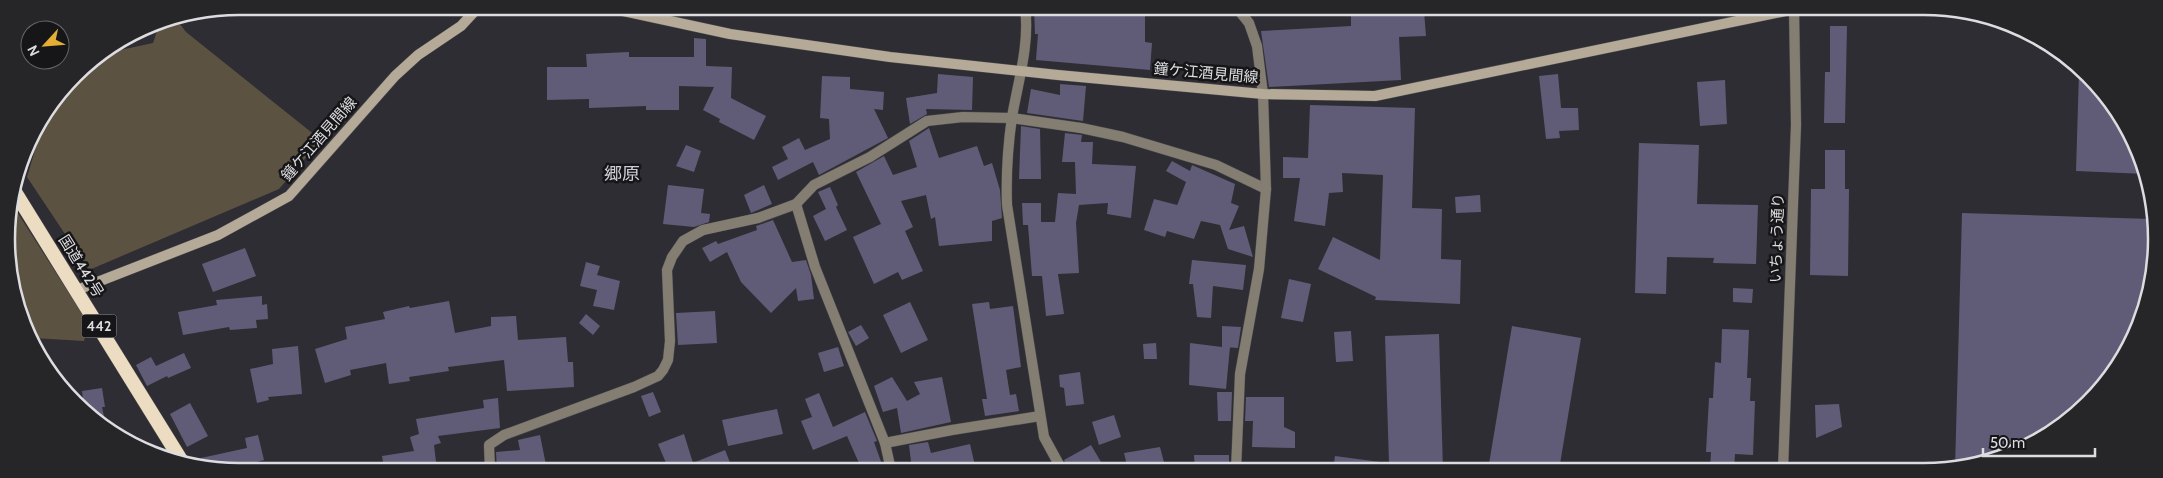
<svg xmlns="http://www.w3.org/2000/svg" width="2163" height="478" viewBox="0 0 2163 478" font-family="Cabin,'Noto Sans JP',sans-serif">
<rect width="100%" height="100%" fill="#2e2d33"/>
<g fill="#5b5241">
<polygon points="176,19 186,32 321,140 279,189 89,270 27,177 45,117 85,64 102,54 153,43 160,22"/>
<polygon points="12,204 67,290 91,313 84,341 33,338 14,300 7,224"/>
</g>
<g fill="#605c77">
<polygon points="1034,7 1065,7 1066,14 1091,14 1091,7 1145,7 1145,42 1152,43 1150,70 1036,60 1038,34 1035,34"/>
<polygon points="1408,11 1424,11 1426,36 1399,37 1401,80 1269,87 1261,31 1351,26 1351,15 1408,13"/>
<polygon points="1830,26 1847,26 1845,123 1824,123 1825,72 1830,72"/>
<polygon points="694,38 706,39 706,66 732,67 731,98 766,116 754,140 719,122 720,119 703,110 714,87 679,86 679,110 646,110 646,106 589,108 589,99 547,100 547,67 587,67 586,54 629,52 629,57 694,57"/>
<polygon points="2079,72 2109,98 2146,174 2076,171"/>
<polygon points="938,74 973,77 972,110 926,109 927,114 910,124 906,98 937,93"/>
<polygon points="1558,74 1561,108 1578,108 1579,130 1559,131 1560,138 1546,139 1539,76"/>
<polygon points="822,76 850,77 850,89 884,92 883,110 874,109 888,138 819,175 813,162 778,180 772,167 788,159 782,147 799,138 805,150 830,139 829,119 820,118"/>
<polygon points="1725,80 1727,124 1700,126 1697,82"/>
<polygon points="1060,84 1086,86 1083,121 1027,113 1031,89 1060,95"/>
<polygon points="1310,105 1415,108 1412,208 1442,209 1441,259 1461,260 1460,304 1375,300 1376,297 1318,269 1333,237 1380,260 1383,175 1342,173 1343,192 1329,193 1325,226 1294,221 1300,178 1283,178 1283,157 1308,158"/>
<polygon points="1021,126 1040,129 1041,179 1019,179"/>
<polygon points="929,128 939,158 977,146 984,166 992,163 1000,190 1002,218 992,221 992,241 939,246 935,217 931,219 926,195 901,201 913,227 905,231 923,271 902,280 898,272 874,284 853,237 881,224 856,172 884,156 893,175 917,167 909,141"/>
<polygon points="1065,133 1082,135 1081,142 1093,142 1092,164 1136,166 1131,218 1107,214 1108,203 1079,205 1076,223 1079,273 1058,274 1064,314 1046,316 1042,276 1032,276 1028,225 1023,225 1022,203 1041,203 1041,222 1055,222 1058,193 1076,194 1075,162 1062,162"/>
<polygon points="1639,143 1699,145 1697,204 1758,205 1756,264 1713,263 1714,258 1667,257 1666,294 1635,293"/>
<polygon points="686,145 701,151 694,172 676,166"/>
<polygon points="1825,150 1845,150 1845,189 1849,189 1848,276 1810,275 1811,189 1825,189"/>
<polygon points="1172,161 1190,171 1192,165 1235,184 1231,203 1239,206 1229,230 1244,226 1253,257 1228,249 1220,225 1201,221 1194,239 1167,231 1165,237 1144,230 1154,199 1177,205 1178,203 1186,182 1166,171"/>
<polygon points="668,185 704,189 701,213 710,214 709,222 694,227 663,224"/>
<polygon points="764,185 772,204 751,213 744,195"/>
<polygon points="830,187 838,205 836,207 847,230 825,241 813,216 826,209 818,192"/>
<polygon points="1480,195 1481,212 1456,213 1455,197"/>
<polygon points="1962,213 2151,219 2155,270 2133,342 2088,404 2027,448 1955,469"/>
<polygon points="773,220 792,262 806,260 811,275 814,299 798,301 796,288 771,313 741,282 727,252 710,262 702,248 716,241 718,244 757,230 756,226"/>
<polygon points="245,248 256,276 213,292 202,264"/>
<polygon points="1192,260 1246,265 1243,290 1213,286 1211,318 1197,317 1193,284 1189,284"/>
<polygon points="586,262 600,266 597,275 620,281 614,310 593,306 597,290 580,286"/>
<polygon points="1289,279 1311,284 1303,322 1281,318"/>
<polygon points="1733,288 1753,289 1752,303 1733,302"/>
<polygon points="262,296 262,305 267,304 268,319 256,320 257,328 230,330 229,327 183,335 178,312 217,305 216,300"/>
<polygon points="449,301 455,333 491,326 491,317 516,316 518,340 566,337 568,362 573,362 574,387 507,391 504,360 448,367 449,371 409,377 410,381 389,384 386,363 350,370 351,375 325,383 315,349 347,339 345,327 385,319 383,312 409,306 410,308"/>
<polygon points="910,302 928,340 901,353 883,315"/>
<polygon points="989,302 990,309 1013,306 1021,367 1006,370 1010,395 1016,394 1019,411 985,416 982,399 987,399 972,304"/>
<polygon points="715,311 717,343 678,345 676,313"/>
<polygon points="586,314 600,326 593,335 579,323"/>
<polygon points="861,325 869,338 856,346 848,332"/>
<polygon points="1222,326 1241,327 1238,348 1225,347 1230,347 1226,389 1189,385 1190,343 1222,347"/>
<polygon points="1512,326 1581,338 1559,470 1488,470"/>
<polygon points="1722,329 1749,330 1747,378 1751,378 1750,401 1755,401 1753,455 1735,454 1734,470 1710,470 1711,452 1706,452 1709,398 1713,398 1715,362 1721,363"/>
<polygon points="1351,331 1353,361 1336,362 1334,332"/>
<polygon points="1439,334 1443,470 1408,470 1389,464 1385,336"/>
<polygon points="1156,343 1157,359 1144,359 1143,344"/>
<polygon points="298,346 302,394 268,397 269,400 257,403 250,369 273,364 272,349"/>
<polygon points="838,347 844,366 824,372 818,353"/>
<polygon points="184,353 191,368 168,378 167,376 147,386 136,365 151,357 156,366"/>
<polygon points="1080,372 1084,404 1066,406 1064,388 1060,387 1059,375"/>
<polygon points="892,377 907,401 920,394 914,382 942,377 951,422 901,433 897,408 883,412 874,386"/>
<polygon points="102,388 105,407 102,407 106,426 84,407 82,391"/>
<polygon points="653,392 661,412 649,417 641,396"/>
<polygon points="1217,392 1232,392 1231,421 1218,421"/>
<polygon points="819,393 833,427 865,412 877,441 874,442 884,470 862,470 847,436 813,450 801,421 812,417 805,399"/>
<polygon points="1246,397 1284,397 1284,427 1295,432 1295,448 1252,447 1253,421 1245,421"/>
<polygon points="498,398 500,428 438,436 441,443 434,445 437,470 414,470 414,464 384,469 382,456 414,451 410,437 419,434 416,419 484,408 483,400"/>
<polygon points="190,403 208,436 187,447 170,414"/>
<polygon points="1839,404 1842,427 1816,438 1815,405"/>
<polygon points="777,409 783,434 728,446 722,420"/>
<polygon points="1114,415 1121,437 1099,445 1092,422"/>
<polygon points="684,434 693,463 725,450 733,470 669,470 658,444"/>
<polygon points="258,435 264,460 253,463 255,470 204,468 201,458 247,448 245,438"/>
<polygon points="540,435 547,470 497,470 496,452 520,450 518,440"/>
<polygon points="928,442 931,453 970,444 976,470 912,470 909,445"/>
<polygon points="1091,445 1101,462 1087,470 1069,470 1064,460"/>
<polygon points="1160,447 1166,470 1128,470 1124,453"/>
<polygon points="1194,455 1229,455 1229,470 1195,470"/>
<polygon points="1335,456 1380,462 1379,470 1333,470"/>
</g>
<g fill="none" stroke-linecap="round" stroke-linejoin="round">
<defs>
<g id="minor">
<path d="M1025,7C1030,44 1018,82 1012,117C1008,145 1006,178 1007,205L1044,437L1062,470"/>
<polyline points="796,204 815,267 885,443 891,470"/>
<polyline points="885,443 952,430 1040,416"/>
<polyline points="490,470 489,445 504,435 634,387 658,376 663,370 668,360 670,341 667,270 672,257 683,241 703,230 758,218 796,204 814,185 870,157 927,121 963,117 1012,118 1081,128 1123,137 1216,165 1266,189"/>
<polyline points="1236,470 1240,374 1259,269 1266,189 1263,94 1257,46 1249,23 1236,7"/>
</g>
<polyline id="tertiary" points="1783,470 1796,125 1794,8"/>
<g id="secondary">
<polyline points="605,7 730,34 890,57 1058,75 1263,94 1375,96 1800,8"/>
<polyline points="77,290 218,235 289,196 395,76 418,55 461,26 474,12 475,7"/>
</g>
<polyline id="trunk" points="15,192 181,460"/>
</defs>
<use href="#minor" stroke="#4a494f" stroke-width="11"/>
<use href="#tertiary" stroke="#4a494f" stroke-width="11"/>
<use href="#secondary" stroke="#4a494f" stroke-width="11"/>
<use href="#trunk" stroke="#4a494f" stroke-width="15"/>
<use href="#minor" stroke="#847d71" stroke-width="10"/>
<use href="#tertiary" stroke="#847d71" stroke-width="10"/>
<use href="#secondary" stroke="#b4aa97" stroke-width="10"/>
<use href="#trunk" stroke="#ecdcc1" stroke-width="14"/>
</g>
<g text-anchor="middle" stroke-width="5" stroke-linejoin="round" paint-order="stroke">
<rect fill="#161618" stroke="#a1a1a5" stroke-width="1" x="81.5" y="314.5" width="35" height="23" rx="4"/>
<g font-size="14" font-weight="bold" fill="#dddde1">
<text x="99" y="331">442</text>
</g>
<g font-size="15" fill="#dddde1" stroke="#161618">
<text transform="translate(1206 73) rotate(5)" y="5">鐘ケ江酒見間線</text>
<text transform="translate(319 139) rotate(-49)" y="5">鐘ケ江酒見間線</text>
<text transform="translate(1777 238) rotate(-88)" y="5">いちょう通り</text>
<text transform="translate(81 266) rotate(58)" y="5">国道442号</text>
</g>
<g font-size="18" fill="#cecdd5" stroke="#161618">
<text x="622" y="180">郷原</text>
</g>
</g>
<path d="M0 0H2163V478H0ZM239 15H1924A224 224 0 0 1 2148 239V239A224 224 0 0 1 1924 463H239A224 224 0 0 1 15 239V239A224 224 0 0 1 239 15Z" fill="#262628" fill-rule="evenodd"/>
<path fill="none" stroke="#dddde1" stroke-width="2.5" d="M239 15H1924A224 224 0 0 1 2148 239V239A224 224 0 0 1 1924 463H239A224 224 0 0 1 15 239V239A224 224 0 0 1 239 15Z"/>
<g transform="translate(45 45) rotate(244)"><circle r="24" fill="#161618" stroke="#666668"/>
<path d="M0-4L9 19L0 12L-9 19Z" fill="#e4ad35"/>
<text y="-8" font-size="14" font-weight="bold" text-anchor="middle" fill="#dddde1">N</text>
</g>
<path d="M1983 448v8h112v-8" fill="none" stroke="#dddde1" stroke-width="2.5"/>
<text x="1990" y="448" font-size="15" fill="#dddde1" stroke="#161618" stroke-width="4" paint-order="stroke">50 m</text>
</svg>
